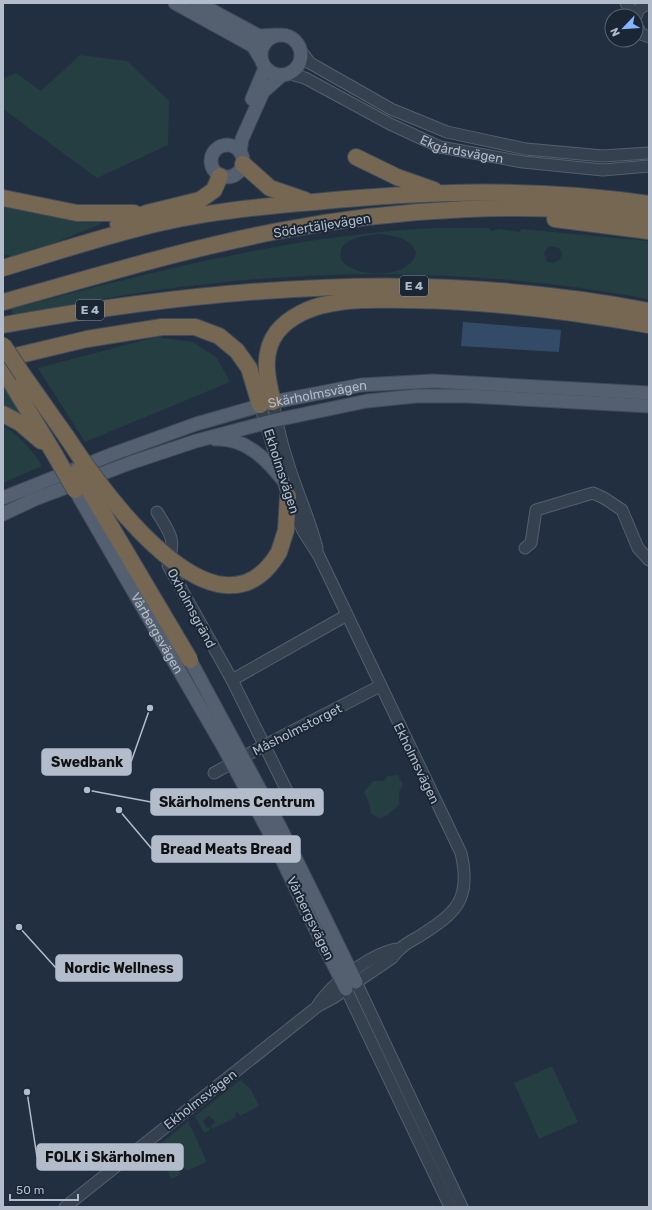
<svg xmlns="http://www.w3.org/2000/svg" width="652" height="1210" viewBox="0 0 652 1210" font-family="Rubik,sans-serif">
<rect width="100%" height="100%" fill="#222f40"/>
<g fill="#243e41" fill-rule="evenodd">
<polygon points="80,55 127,61 169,101 168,145 97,178 3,109 3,79 16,73 41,91"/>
<polygon points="3,204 98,220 100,221 101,224 12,260 10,256 3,254"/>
<path d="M433,228H490L491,231L499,229L520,232L521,229L649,241V299C495,270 337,267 181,287C125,294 69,305 13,315L11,309C149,273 290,235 433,228ZM381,234C395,236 410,238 416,252C412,279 356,279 342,261C333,239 366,235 381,234ZM552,246L560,249L562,254L560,259L553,263L547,261L544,253L547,248Z"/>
<polygon points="156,337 193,342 217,358 230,382 85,442 38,368"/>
<polygon points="3,379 24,416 3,406"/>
<path d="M3,426C19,434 33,451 42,466L3,483Z"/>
<polygon points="398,775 403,785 399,792 399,805 387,815 379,819 371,813 368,800 364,792 373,781 384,781 388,776"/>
<polygon points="552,1066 578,1122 539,1139 514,1083"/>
<polygon points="240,1080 251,1089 259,1106 240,1116 238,1112 235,1114 236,1117 212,1129 211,1126 215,1121 209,1116 203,1121 207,1128 209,1127 210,1130 204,1133 195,1116"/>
<polygon points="188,1121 207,1162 189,1170 186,1170 182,1164 177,1166 180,1175 171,1179 157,1147"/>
</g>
<polygon fill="#344b68" points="463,322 561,330 559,352 461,346"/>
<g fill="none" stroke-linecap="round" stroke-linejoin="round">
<defs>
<g id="minor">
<polyline points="626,3 635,16"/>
<polyline points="636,16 639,9 649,3"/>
<polyline points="636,25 641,34 649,37"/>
<polyline points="301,51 310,63 391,109 447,132 526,149 603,156 649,153"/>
<path id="s1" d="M290,74L305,78L390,124L440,147L523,162L603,170L649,166"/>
<path d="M273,402C278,432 287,463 298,492C305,511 312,528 317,548"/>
<path d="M157,512C171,535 176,538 168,565L232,680L293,803"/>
<polyline points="525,548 531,543 536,510 593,493 604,498 622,510 638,548 649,560"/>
<polyline points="232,680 347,615"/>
<polyline points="277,739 380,686"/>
<polyline points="214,773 256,750"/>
<polyline points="356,982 462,1207"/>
<polyline points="346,989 450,1207"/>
<path d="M318,1005C331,984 373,952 398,949"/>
<path d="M65,1207L318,1006L333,998L392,958C399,948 407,943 418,937C456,913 472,900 461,853L319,556L303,531L288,496L260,405"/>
</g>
<g id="major">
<polyline points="175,3 253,46 262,61"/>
<polyline points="198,3 259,36 276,35"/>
<circle cx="281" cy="55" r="20"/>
<polyline points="252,99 265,68"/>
<circle cx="227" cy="161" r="16"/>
<polyline points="240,152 242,139 263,92 281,76"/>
<path d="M215,439C245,437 266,459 283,480"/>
<path id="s2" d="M3,498L113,454L196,424L273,402L361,385L433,381L649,393"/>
<polyline points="3,514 35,499 130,463 196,441 276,420 367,401 416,396 467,396 649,406"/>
<polyline points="320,908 356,982"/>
<polyline points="309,916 346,989"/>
</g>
<g id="highway">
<polyline points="356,157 397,177 434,190"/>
<polyline points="243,164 270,188 305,200"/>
<polyline points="3,198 77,213 134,213"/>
<polyline points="555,219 649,231"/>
<polyline points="118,224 147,213 200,200 214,190 220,176"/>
<path d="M3,268C56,252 110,234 164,222C213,211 264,206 314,202C426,191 538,187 649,204"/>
<path d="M3,302C94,277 185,249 278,231C397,208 528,201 649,216"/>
<path d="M3,325C221,286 430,269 649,311"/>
<polyline points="3,359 87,339 162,327 195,327 219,336 237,351 249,368 260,405"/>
<polyline points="3,369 55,455"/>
<polyline points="23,375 66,436"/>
<path d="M273,402C267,379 261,353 277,332C289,317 310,307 329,304C356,298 384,300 411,300C491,301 570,311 649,325"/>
<polyline points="3,414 20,423 41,441"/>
<polyline points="279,552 286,530 288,496"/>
</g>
</defs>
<use href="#minor" stroke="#545f6d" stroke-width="13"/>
<use href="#major" stroke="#3f4a58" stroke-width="15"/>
<use href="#highway" stroke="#414c5a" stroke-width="18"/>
<use href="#minor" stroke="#36414f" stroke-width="11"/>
<use href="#major" stroke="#546070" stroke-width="13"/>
<use href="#highway" stroke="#766753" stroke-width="16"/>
<defs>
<polyline id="minor-bridge" points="256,750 277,739"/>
<g id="major-bridge">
<path id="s3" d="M75,490L224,748L269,832L309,916"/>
<polyline points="190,660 279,825 320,908"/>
</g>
<g id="highway-bridge">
<polyline points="3,345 23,375"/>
<path d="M66,436C100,488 218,656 279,552"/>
<polyline points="55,455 75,490"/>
<polyline points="78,471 190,660"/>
</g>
</defs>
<use href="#minor-bridge" stroke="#545f6d" stroke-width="13" stroke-linecap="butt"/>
<use href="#major-bridge" stroke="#3f4a58" stroke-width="15" stroke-linecap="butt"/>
<use href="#highway-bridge" stroke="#414c5a" stroke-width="18" stroke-linecap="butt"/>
<use href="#minor-bridge" stroke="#36414f" stroke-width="11"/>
<use href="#major-bridge" stroke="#546070" stroke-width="13"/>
<use href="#highway-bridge" stroke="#766753" stroke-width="16"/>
</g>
<g text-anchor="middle" stroke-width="4" stroke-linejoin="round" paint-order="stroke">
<g fill="#1b2634" stroke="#858f9d" stroke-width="1">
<rect x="400" y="276" width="28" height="20" rx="3"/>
<rect x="76" y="300" width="28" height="20" rx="3"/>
</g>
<g font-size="12" font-weight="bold" fill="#b2bcca">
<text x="414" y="290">E 4</text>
<text x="90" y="314">E 4</text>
</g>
<g font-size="13" fill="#b2bcca" stroke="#1b2634">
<text dy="5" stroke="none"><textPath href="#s1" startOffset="189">Ekgårdsvägen</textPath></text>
<text transform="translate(322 225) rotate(-9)" y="5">Södertäljevägen</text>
<text dy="5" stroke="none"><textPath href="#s2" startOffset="332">Skärholmsvägen</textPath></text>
<text transform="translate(282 471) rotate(72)" y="5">Ekholmsvägen</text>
<text transform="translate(192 608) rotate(62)" y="5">Oxholmsgränd</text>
<text dy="5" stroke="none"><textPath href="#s3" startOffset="165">Vårbergsvägen</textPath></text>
<text transform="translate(297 729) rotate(-27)" y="5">Måsholmstorget</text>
<text transform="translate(417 763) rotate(64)" y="5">Ekholmsvägen</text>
<text transform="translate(311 918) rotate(64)" y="5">Vårbergsvägen</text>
<text transform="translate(200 1099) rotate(-38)" y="5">Ekholmsvägen</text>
</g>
</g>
<path fill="none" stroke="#b2bcca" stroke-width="1.5" d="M150 708L131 762M87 790L151 802M119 810L152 849M19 927L56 968M27 1092L37 1157"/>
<g fill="#b2bcca" stroke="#1b2634" stroke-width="1.5">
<circle cx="150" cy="708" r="4"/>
<circle cx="87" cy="790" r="4"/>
<circle cx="119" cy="810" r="4"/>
<circle cx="19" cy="927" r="4"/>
<circle cx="27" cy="1092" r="4"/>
</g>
<g fill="#b2bcca" stroke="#b2bcca" stroke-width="1.5">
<rect x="42" y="749" width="89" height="26" rx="4"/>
<rect x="151" y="789" width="172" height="26" rx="4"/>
<rect x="152" y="836" width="148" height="26" rx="4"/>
<rect x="56" y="955" width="126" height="26" rx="4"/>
<rect x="37" y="1144" width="146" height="26" rx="4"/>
</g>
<g font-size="14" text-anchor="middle" font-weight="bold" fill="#111">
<text x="87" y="767">Swedbank</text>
<text x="237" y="807">Skärholmens Centrum</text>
<text x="226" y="854">Bread Meats Bread</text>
<text x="119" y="973">Nordic Wellness</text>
<text x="110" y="1162">FOLK i Skärholmen</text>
</g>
<rect width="652" height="1210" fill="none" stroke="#b2bcca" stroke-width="8"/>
<g transform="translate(624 28) rotate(245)"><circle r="19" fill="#1b2634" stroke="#576270"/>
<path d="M0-3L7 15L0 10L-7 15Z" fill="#83b6ff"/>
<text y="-6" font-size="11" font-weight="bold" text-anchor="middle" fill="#b2bcca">N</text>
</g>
<path d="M10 1194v6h68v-6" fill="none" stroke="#b2bcca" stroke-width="2"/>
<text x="16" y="1194" font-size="12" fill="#b2bcca" stroke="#1b2634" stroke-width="3" paint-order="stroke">50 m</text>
</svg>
